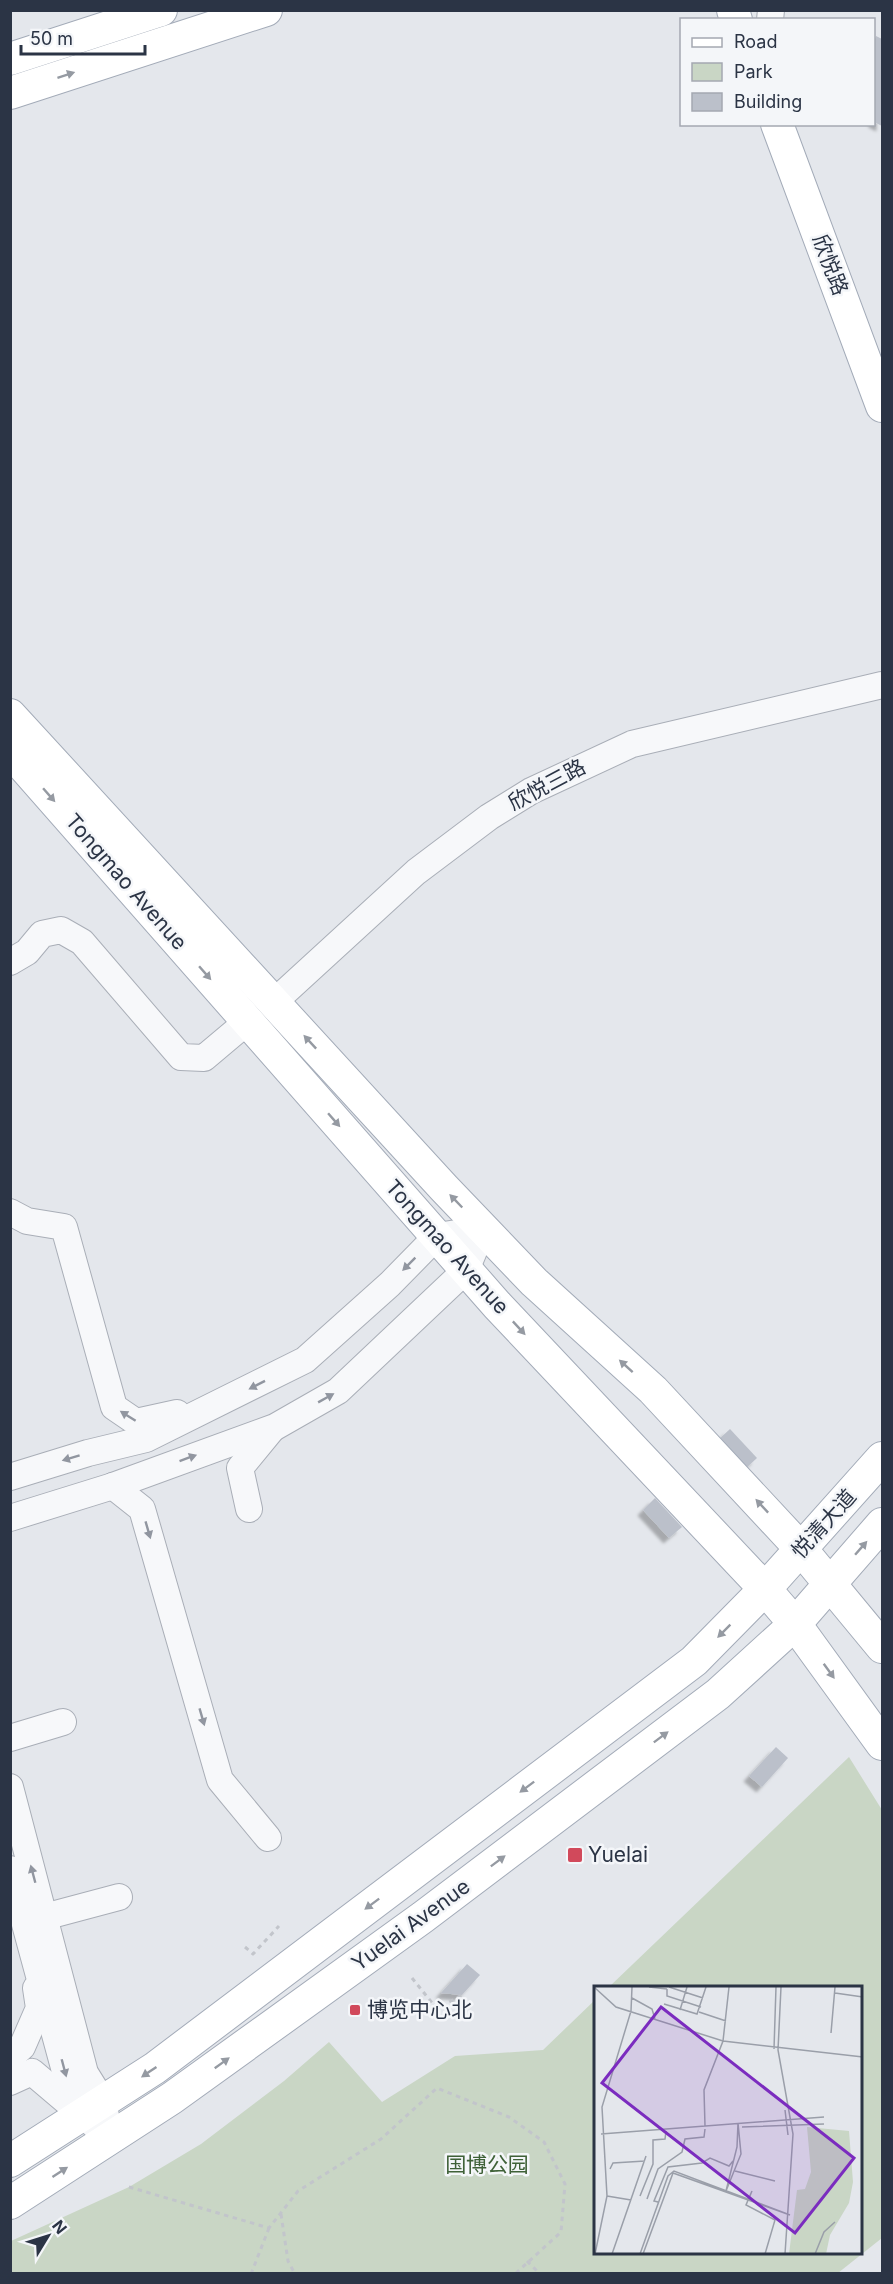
<svg xmlns="http://www.w3.org/2000/svg" width="893" height="2284" viewBox="0 0 893 2284" font-family="Inter,'Noto Sans SC',sans-serif">
<defs>
<filter id="shadow"><feDropShadow dx="-5.5" dy="5.5" stdDeviation="1.5" flood-color="#0004"/></filter>
</defs>
<rect width="100%" height="100%" fill="#e4e7ec"/>
<polygon fill="#c9d6c5" points="849,1757 882,1810 882,2238 838,2273 11,2273 11,2241 129,2187 201,2144 284,2081 329,2042 382,2102 455,2056 543,2050 596,1999 596,2252 862,2252 862,1987 609,1987"/>
<g fill="#bbc0ca" filter="url(#shadow)">
<polygon points="876,36 882,39 882,126 874,122 874,42"/>
<polygon points="730,1429 757,1458 744,1470 717,1441"/>
<polygon points="655,1498 682,1527 669,1538 643,1510"/>
<polygon points="776,1747 788,1758 762,1787 749,1776"/>
<polygon points="467,1964 480,1975 462,1995 441,1993"/>
</g>
<g fill="none" stroke-linecap="round" stroke-linejoin="round">
<defs>
<g id="minor">
<polyline points="770,20 771,10"/>
<polyline points="10,962 27,952 42,934 61,930 82,942 181,1057 204,1058 248,1021"/>
<polyline points="273,1003 416,872 489,817 531,791 632,744 882,685"/>
<polyline points="10,1212 27,1221 64,1227 114,1407 136,1422 177,1413"/>
<polyline points="10,1477 88,1453 146,1439 305,1360 390,1284 437,1236 483,1229 466,1270 338,1391 275,1427 113,1486 10,1518"/>
<polyline points="113,1486 142,1509 220,1780 268,1838"/>
<polyline points="249,1509 240,1468 272,1429"/>
<polyline points="10,1738 63,1722"/>
<polyline points="10,1787 85,2073 103,2102 111,2140 83,2115 69,2086 10,1869"/>
<polyline points="44,1917 119,1897"/>
<polyline points="10,2058 22,2047 39,2008 36,1988"/>
<polyline points="10,2082 32,2072 78,2111"/>
</g>
<g id="major">
<polyline points="733,10 736,20"/>
<polyline points="10,59 161,10"/>
<polyline points="10,93 266,10"/>
<polyline points="777,124 882,406"/>
<polyline points="10,715 444,1188 534,1282 653,1390 801,1549 882,1647"/>
<polyline points="10,751 497,1305 765,1589 795,1624 882,1744"/>
<polyline points="10,2161 155,2068 694,1661 765,1589 882,1458"/>
<polyline points="10,2203 172,2098 423,1917 718,1694 795,1624 882,1524"/>
</g>
</defs>
<use href="#minor" stroke="#a9aeb7" stroke-width="28"/>
<use href="#major" stroke="#a3abb8" stroke-width="34"/>
<g stroke="#c2c5cb" stroke-width="3" stroke-dasharray="4.5 4.5" stroke-linecap="butt">
<polyline points="245,1947 253,1954 279,1926"/>
<polyline points="412,1978 437,2009 462,1995"/>
<polyline points="129,2187 269,2228 298,2191 381,2139 437,2088 509,2117 544,2142 565,2184 561,2232 515,2274"/>
<polyline points="281,2214 288,2261 295,2274"/>
<polyline points="527,2261 540,2274"/>
<polyline points="251,2274 269,2228"/>
</g>
<use href="#minor" stroke="#f7f8fa" stroke-width="26"/>
<use href="#major" stroke="#fff" stroke-width="32"/>
</g>
<defs><path id="oneway-solid" d="M-6-.8H1V-3.2L6.5 0L1 3.2V.8H-6Z" transform="scale(1.5)"/></defs>
<g fill="#959aa2">
<use href="#oneway-solid" transform="translate(66 75) rotate(-18)"/>
<use href="#oneway-solid" transform="translate(49 795) rotate(49)"/>
<use href="#oneway-solid" transform="translate(205 973) rotate(49)"/>
<use href="#oneway-solid" transform="translate(310 1042) rotate(-133)"/>
<use href="#oneway-solid" transform="translate(334 1120) rotate(49)"/>
<use href="#oneway-solid" transform="translate(456 1201) rotate(-134)"/>
<use href="#oneway-solid" transform="translate(519 1328) rotate(47)"/>
<use href="#oneway-solid" transform="translate(626 1366) rotate(-138)"/>
<use href="#oneway-solid" transform="translate(762 1506) rotate(-133)"/>
<use href="#oneway-solid" transform="translate(861 1548) rotate(-49)"/>
<use href="#oneway-solid" transform="translate(724 1631) rotate(135)"/>
<use href="#oneway-solid" transform="translate(829 1671) rotate(54)"/>
<use href="#oneway-solid" transform="translate(661 1737) rotate(-37)"/>
<use href="#oneway-solid" transform="translate(527 1787) rotate(143)"/>
<use href="#oneway-solid" transform="translate(498 1861) rotate(-37)"/>
<use href="#oneway-solid" transform="translate(372 1904) rotate(143)"/>
<use href="#oneway-solid" transform="translate(222 2063) rotate(-36)"/>
<use href="#oneway-solid" transform="translate(149 2072) rotate(146)"/>
<use href="#oneway-solid" transform="translate(60 2172) rotate(-33)"/>
</g>
<g fill="#9196a0">
<use href="#oneway-solid" transform="translate(409 1264) rotate(135)"/>
<use href="#oneway-solid" transform="translate(257 1385) rotate(153)"/>
<use href="#oneway-solid" transform="translate(326 1398) rotate(-29)"/>
<use href="#oneway-solid" transform="translate(128 1416) rotate(-148)"/>
<use href="#oneway-solid" transform="translate(71 1458) rotate(163)"/>
<use href="#oneway-solid" transform="translate(188 1458) rotate(-20)"/>
<use href="#oneway-solid" transform="translate(148 1530) rotate(74)"/>
<use href="#oneway-solid" transform="translate(202 1717) rotate(74)"/>
<use href="#oneway-solid" transform="translate(33 1874) rotate(-105)"/>
<use href="#oneway-solid" transform="translate(64 2068) rotate(75)"/>
</g>
<g fill="#d1495b" stroke="#f4f6f9" stroke-width="2">
<rect x="567" y="1847" width="16" height="16" rx="3"/>
<rect x="349" y="2004" width="12" height="12" rx="3"/>
</g>
<g text-anchor="middle" stroke-width="5" stroke-linejoin="round" paint-order="stroke">
<g font-size="21" fill="#2b3445" stroke="#f4f6f9">
<text transform="translate(830 265) rotate(69)" y="7">欣悦路</text>
<text transform="translate(547 785) rotate(-28)" y="7">欣悦三路</text>
<text transform="translate(126 882) rotate(49)" y="7">Tongmao Avenue</text>
<text transform="translate(447 1247) rotate(48)" y="7">Tongmao Avenue</text>
<text transform="translate(824 1524) rotate(-48)" y="7">悦清大道</text>
<text transform="translate(411 1925) rotate(-36)" y="7">Yuelai Avenue</text>
</g>
<g font-size="21" fill="#2b3445" stroke="#f4f6f9" text-anchor="start">
<text x="588" y="1862">Yuelai</text>
<text x="367" y="2017">博览中心北</text>
</g>
<g font-size="21" fill="#3f6138" stroke="#f4f6f9">
<text x="487" y="2172">国博公园</text>
</g>
</g>
<g transform="translate(594 1986)">
<rect width="268" height="268" fill="#e4e7ec"/>
<path d="M213,141L255,145L259,196L255,217L236,249L232,268H195L203,204L211,203L217,186Z" fill="#c9d6c5"/>
<path fill="none" stroke="#9a9fa9" stroke-width="1.5" d="M0,1L22,21L129,55L269,71M55,1L73,3M75,1L109,12M187,1L184,64L199,148L191,268M73,3V10L107,21M241,7L269,11M38,12L58,23L61,33M70,18L103,28L112,1M86,24L93,1M37,25L38,1M105,26L132,35M237,47L241,1M180,63L182,1M191,124L194,149M144,137L147,168L132,205L143,161ZM111,140L110,104L129,55L135,1M148,141L230,138M7,148L230,131M16,183L19,177L51,175M141,185L181,195M158,205L152,219L181,234L171,268M13,210L37,214M46,210L59,178V154L71,153L72,145M53,213L64,183L88,166L91,153L110,151L111,143M64,216L60,215L74,181L108,177L116,172L135,180L139,175M1,268L13,210L8,121L37,25M18,268L52,170M46,268L74,190L80,185L196,229L79,187L49,268M221,268L230,246L241,236"/>
<path fill="#7b2cbf" fill-opacity="0.15" stroke="#7b2cbf" stroke-width="3" d="M67,21L260,172L201,247L8,97Z"/>
<rect width="268" height="268" fill="none" stroke="#2b3445" stroke-width="3"/>
</g>
<rect width="893" height="2284" fill="none" stroke="#2b3445" stroke-width="24"/>
<rect x="680" y="18" width="195" height="108" fill="#f4f6f9" stroke="#a4a8b1" stroke-width="1.5"/>
<rect x="692" y="38" width="30" height="9" fill="#ffffff" stroke="#a4a8b1" stroke-width="1.5"/>
<text x="734" y="48" font-size="18" fill="#2b3445">Road</text>
<rect x="692" y="63" width="30" height="18" fill="#c9d6c5" stroke="#a4a8b1" stroke-width="1.5"/>
<text x="734" y="78" font-size="18" fill="#2b3445">Park</text>
<rect x="692" y="93" width="30" height="18" fill="#bbc0ca" stroke="#a4a8b1" stroke-width="1.5"/>
<text x="734" y="108" font-size="18" fill="#2b3445">Building</text>
<g transform="translate(48 2236) rotate(52)" stroke="#f4f6f9" stroke-width="4.5" paint-order="stroke">
<path d="M0-4.5L10 22L0 15L-10 22Z" fill="#2b3445"/>
<text y="-9" font-size="16" font-weight="bold" text-anchor="middle" fill="#2b3445">N</text>
</g>
<path d="M21 45v9h124v-9" fill="none" stroke="#2b3445" stroke-width="3"/>
<text x="30" y="45" font-size="18" fill="#2b3445" stroke="#f4f6f9" stroke-width="4.5" paint-order="stroke">50 m</text>
</svg>
